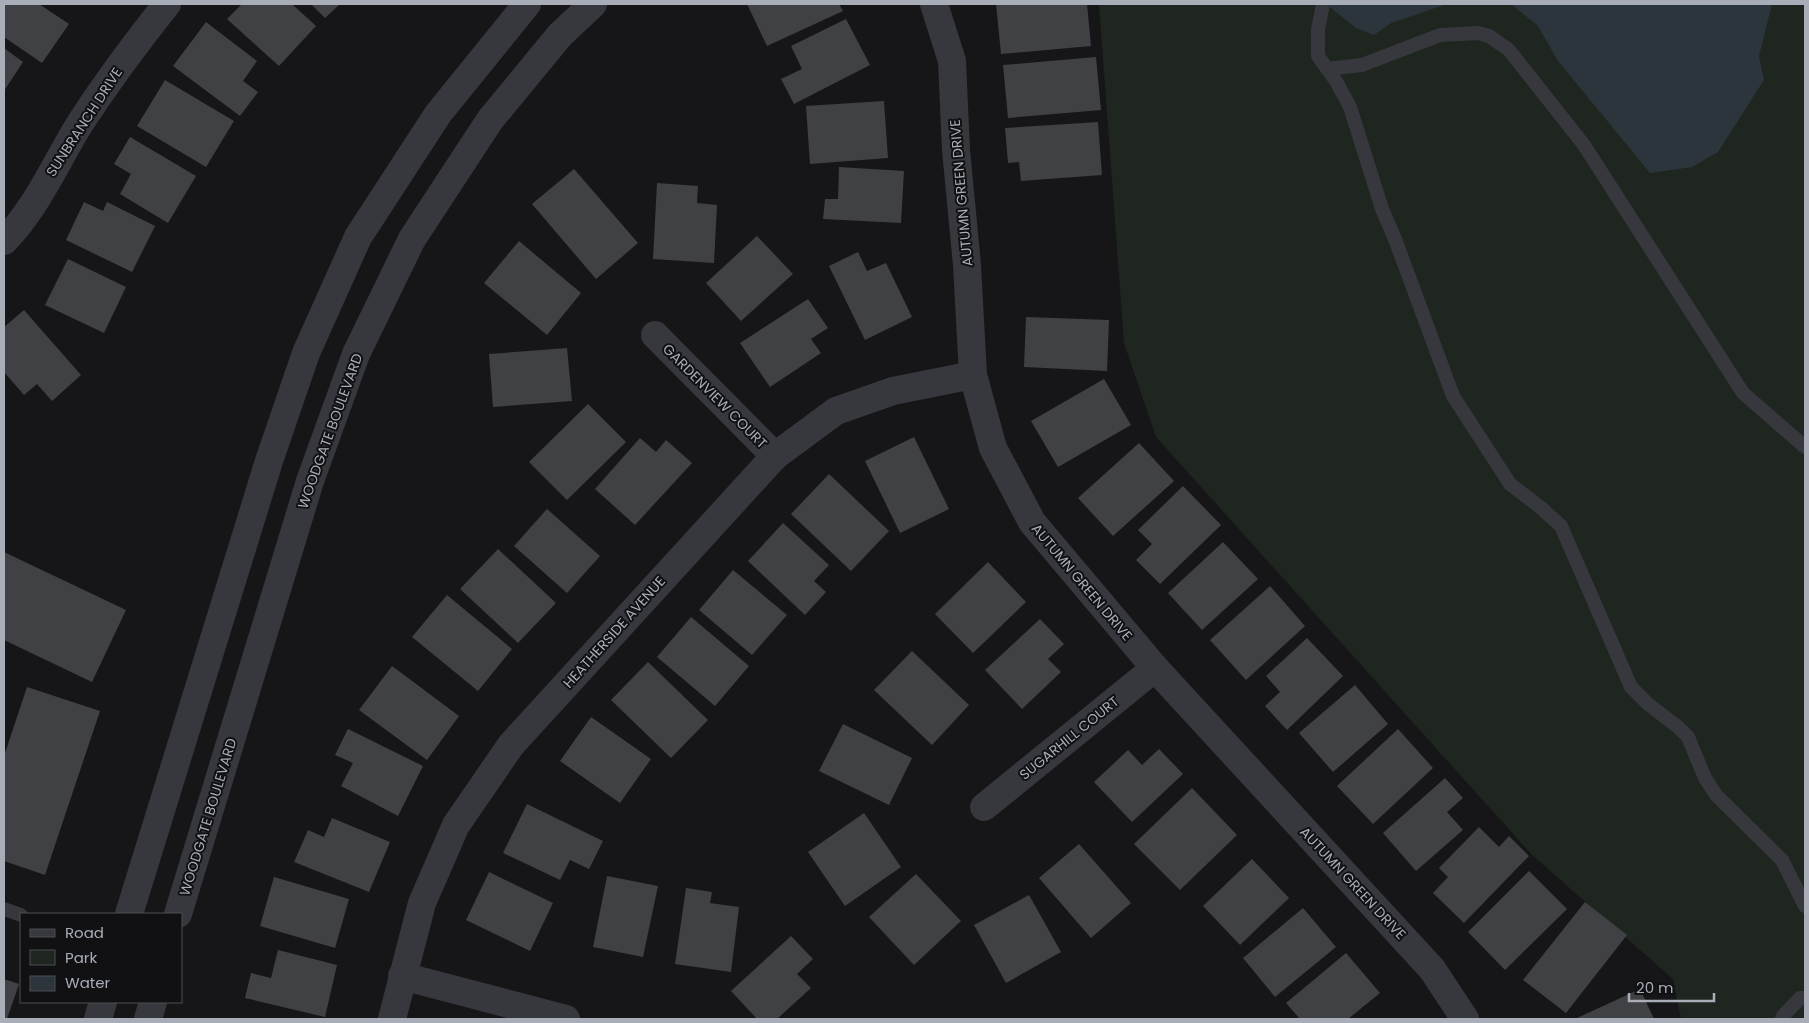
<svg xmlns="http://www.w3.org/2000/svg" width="1809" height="1023" viewBox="0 0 1809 1023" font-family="Poppins,sans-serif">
<rect width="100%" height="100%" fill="#161618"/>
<polygon fill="#1e261f" points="1099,4 1805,4 1805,1019 1681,1019 1673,979 1532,855 1156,437 1124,343"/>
<g fill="#2c353c">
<polygon points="1326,4 1447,4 1391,23 1374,35 1356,28"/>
<polygon points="1511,4 1772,4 1759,56 1764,80 1718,152 1692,167 1650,173 1558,61 1538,26"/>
</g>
<g fill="#404145">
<polygon points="4,4 39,4 69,24 42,63 4,37"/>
<polygon points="242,4 292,4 316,26 279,66 227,19"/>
<polygon points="311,4 340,4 325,18"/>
<polygon points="747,4 839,4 843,11 767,46"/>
<polygon points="996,4 1087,4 1091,46 1001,54"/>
<polygon points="846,19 870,65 794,104 781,79 802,69 791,46"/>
<polygon points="206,22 257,61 243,81 258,92 240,116 173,66"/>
<polygon points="4,48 23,62 4,91"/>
<polygon points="1096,57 1101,110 1008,118 1003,65"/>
<polygon points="165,80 234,121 206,167 137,126"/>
<polygon points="884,101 888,158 810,164 806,106"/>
<polygon points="1098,122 1102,175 1021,181 1019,162 1008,163 1005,128"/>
<polygon points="130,137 196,176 168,223 120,194 131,174 114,164"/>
<polygon points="839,167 904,171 901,223 823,219 825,199 838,199"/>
<polygon points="574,169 638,243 596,279 532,204"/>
<polygon points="657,183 698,186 697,203 717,205 714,263 653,259"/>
<polygon points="84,202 103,211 107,202 155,226 132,272 66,240"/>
<polygon points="757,236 793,274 741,321 706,283"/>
<polygon points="519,241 581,293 547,335 484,283"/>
<polygon points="858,252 867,271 886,263 912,317 865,340 829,266"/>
<polygon points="68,259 126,287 104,333 45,305"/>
<polygon points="808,299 828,328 811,339 821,353 770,387 740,343"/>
<polygon points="24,310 81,375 52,401 37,384 24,395 4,372 4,327"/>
<polygon points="1026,317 1109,320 1107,371 1024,367"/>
<polygon points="567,348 572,401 493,407 489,354"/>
<polygon points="1104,379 1131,425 1058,467 1031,421"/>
<polygon points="588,404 626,442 567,500 529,462"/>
<polygon points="914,437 949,509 900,533 865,461"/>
<polygon points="640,438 656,452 666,440 692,463 635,525 595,489"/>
<polygon points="1139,443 1174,481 1113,536 1078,498"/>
<polygon points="829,474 889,531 851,571 791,514"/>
<polygon points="1183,486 1221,525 1160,584 1136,560 1152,544 1138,530"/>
<polygon points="547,509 600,556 567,593 514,546"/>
<polygon points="783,523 829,565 814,581 826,592 805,615 748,561"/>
<polygon points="1223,542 1258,579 1202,630 1168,593"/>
<polygon points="498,549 556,603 518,643 460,589"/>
<polygon points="4,552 126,610 92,682 4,640"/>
<polygon points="988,562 1026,602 973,653 935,614"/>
<polygon points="733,570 787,615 752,655 699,610"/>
<polygon points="1270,586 1305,626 1246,680 1210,640"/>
<polygon points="447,595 512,649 478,691 412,637"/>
<polygon points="691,617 749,666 715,706 657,657"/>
<polygon points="1040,619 1064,644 1048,659 1061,672 1022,709 985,670"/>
<polygon points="1307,638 1343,676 1287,730 1265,706 1280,692 1266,676"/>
<polygon points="912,651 969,705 932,745 874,690"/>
<polygon points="648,662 708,720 671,758 611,700"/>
<polygon points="392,666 459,716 427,760 359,710"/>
<polygon points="1355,685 1388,724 1333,772 1299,733"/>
<polygon points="27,687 100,711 45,875 4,861 4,756"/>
<polygon points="591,717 651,759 620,803 560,761"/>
<polygon points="843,724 912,758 889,805 819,771"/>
<polygon points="348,729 423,766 398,816 341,786 353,763 335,755"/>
<polygon points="1398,729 1433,768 1373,824 1337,786"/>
<polygon points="1159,749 1183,774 1132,822 1094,782 1128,750 1142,765"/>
<polygon points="1445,778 1463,798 1447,812 1463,830 1416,871 1383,833"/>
<polygon points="1192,788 1237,835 1180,890 1134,844"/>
<polygon points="527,804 603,841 589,869 570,860 560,880 503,853"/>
<polygon points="864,813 901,867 845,906 808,852"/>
<polygon points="332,818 390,842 369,892 294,862 308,830 324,837"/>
<polygon points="1479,827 1499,847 1509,836 1529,856 1464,923 1433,893 1448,877 1439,868"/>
<polygon points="1079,844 1131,903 1091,938 1039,878"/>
<polygon points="1252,859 1289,898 1240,945 1203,906"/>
<polygon points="1529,871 1567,909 1505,970 1468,932"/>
<polygon points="489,872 553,903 530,951 466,920"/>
<polygon points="916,874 961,921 914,965 869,917"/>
<polygon points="607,876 658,886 643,957 593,947"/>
<polygon points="274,877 349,899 335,948 260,926"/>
<polygon points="686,888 712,892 710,903 739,907 731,972 675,964"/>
<polygon points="1029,895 1061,952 1006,983 974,925"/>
<polygon points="1585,902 1627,935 1566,1013 1523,980"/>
<polygon points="1303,908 1336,947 1275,997 1243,958"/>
<polygon points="791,936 813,959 797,974 811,988 777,1019 757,1019 731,991"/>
<polygon points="278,950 337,965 325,1017 245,998 251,973 271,978"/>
<polygon points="1346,953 1380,993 1348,1019 1300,1019 1286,1003"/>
<polygon points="4,979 19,984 7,1019 4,1019"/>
<polygon points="1640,989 1654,1019 1575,1019"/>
</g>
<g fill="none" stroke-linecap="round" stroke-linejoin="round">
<g stroke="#37383d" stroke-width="14">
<polyline points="1323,4 1318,30 1318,56 1336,81 1350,107 1382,209 1395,239 1453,396 1510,484 1540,507 1561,526 1631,687 1648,704 1678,727 1688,737 1705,778 1716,795 1782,860 1805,906"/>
<polyline points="1327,69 1362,65 1440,35 1478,33 1489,36 1509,50 1584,145 1743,393 1805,447"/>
<polyline points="4,909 21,915"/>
<polyline points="1782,1019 1783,1016 1800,998 1805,998"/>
</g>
<g stroke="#37383d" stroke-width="28">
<polyline points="934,4 952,61 956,150 967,265 973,375 993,448 1032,522 1155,668 1432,969 1465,1019"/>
<path d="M4,241C36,209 55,164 79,125C106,83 136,43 167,4"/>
<polyline points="655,335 775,456"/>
<polyline points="984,807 1155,668"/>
<polyline points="129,914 269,461 306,353 358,237 438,114 527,4"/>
<polyline points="178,914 310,481 356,354 412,239 490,120 560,35 593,4"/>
<polyline points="402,976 566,1019"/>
<polyline points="98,1019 103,1002"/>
<polyline points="148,1019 153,1002"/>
<polyline points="392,1019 422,903 456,825 511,745 775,456 836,411 893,391 973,375"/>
</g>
</g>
<g text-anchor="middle" stroke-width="4" stroke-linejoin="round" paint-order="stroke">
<g font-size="14" fill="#a8adb8" stroke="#111113">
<text transform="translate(84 122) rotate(-57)" y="5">SUNBRANCH DRIVE</text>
<text transform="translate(961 193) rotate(-95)" y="5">AUTUMN GREEN DRIVE</text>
<text transform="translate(715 396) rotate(45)" y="5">GARDENVIEW COURT</text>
<text transform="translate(330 431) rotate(-70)" y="5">WOODGATE BOULEVARD</text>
<text transform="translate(1082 582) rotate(50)" y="5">AUTUMN GREEN DRIVE</text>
<text transform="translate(614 632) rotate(-48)" y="5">HEATHERSIDE AVENUE</text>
<text transform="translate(1069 738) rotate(-39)" y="5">SUGARHILL COURT</text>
<text transform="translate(208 817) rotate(-73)" y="5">WOODGATE BOULEVARD</text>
<text transform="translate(1353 883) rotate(47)" y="5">AUTUMN GREEN DRIVE</text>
</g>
</g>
<rect width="1809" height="1023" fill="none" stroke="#a8adb8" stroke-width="10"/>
<rect x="20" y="913" width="162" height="90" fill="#111113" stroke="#4d4f55"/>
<rect x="30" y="929" width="25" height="8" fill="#37383d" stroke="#4d4f55"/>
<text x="65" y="938" font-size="15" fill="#a8adb8">Road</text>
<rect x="30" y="950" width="25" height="15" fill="#1e261f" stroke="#4d4f55"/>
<text x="65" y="963" font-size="15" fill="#a8adb8">Park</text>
<rect x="30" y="976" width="25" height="15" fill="#2c353c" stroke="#4d4f55"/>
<text x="65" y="988" font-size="15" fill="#a8adb8">Water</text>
<path d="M1629 993v8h85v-8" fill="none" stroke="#a8adb8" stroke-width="2.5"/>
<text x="1636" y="993" font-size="15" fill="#a8adb8" stroke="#111113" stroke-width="4" paint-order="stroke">20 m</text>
</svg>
